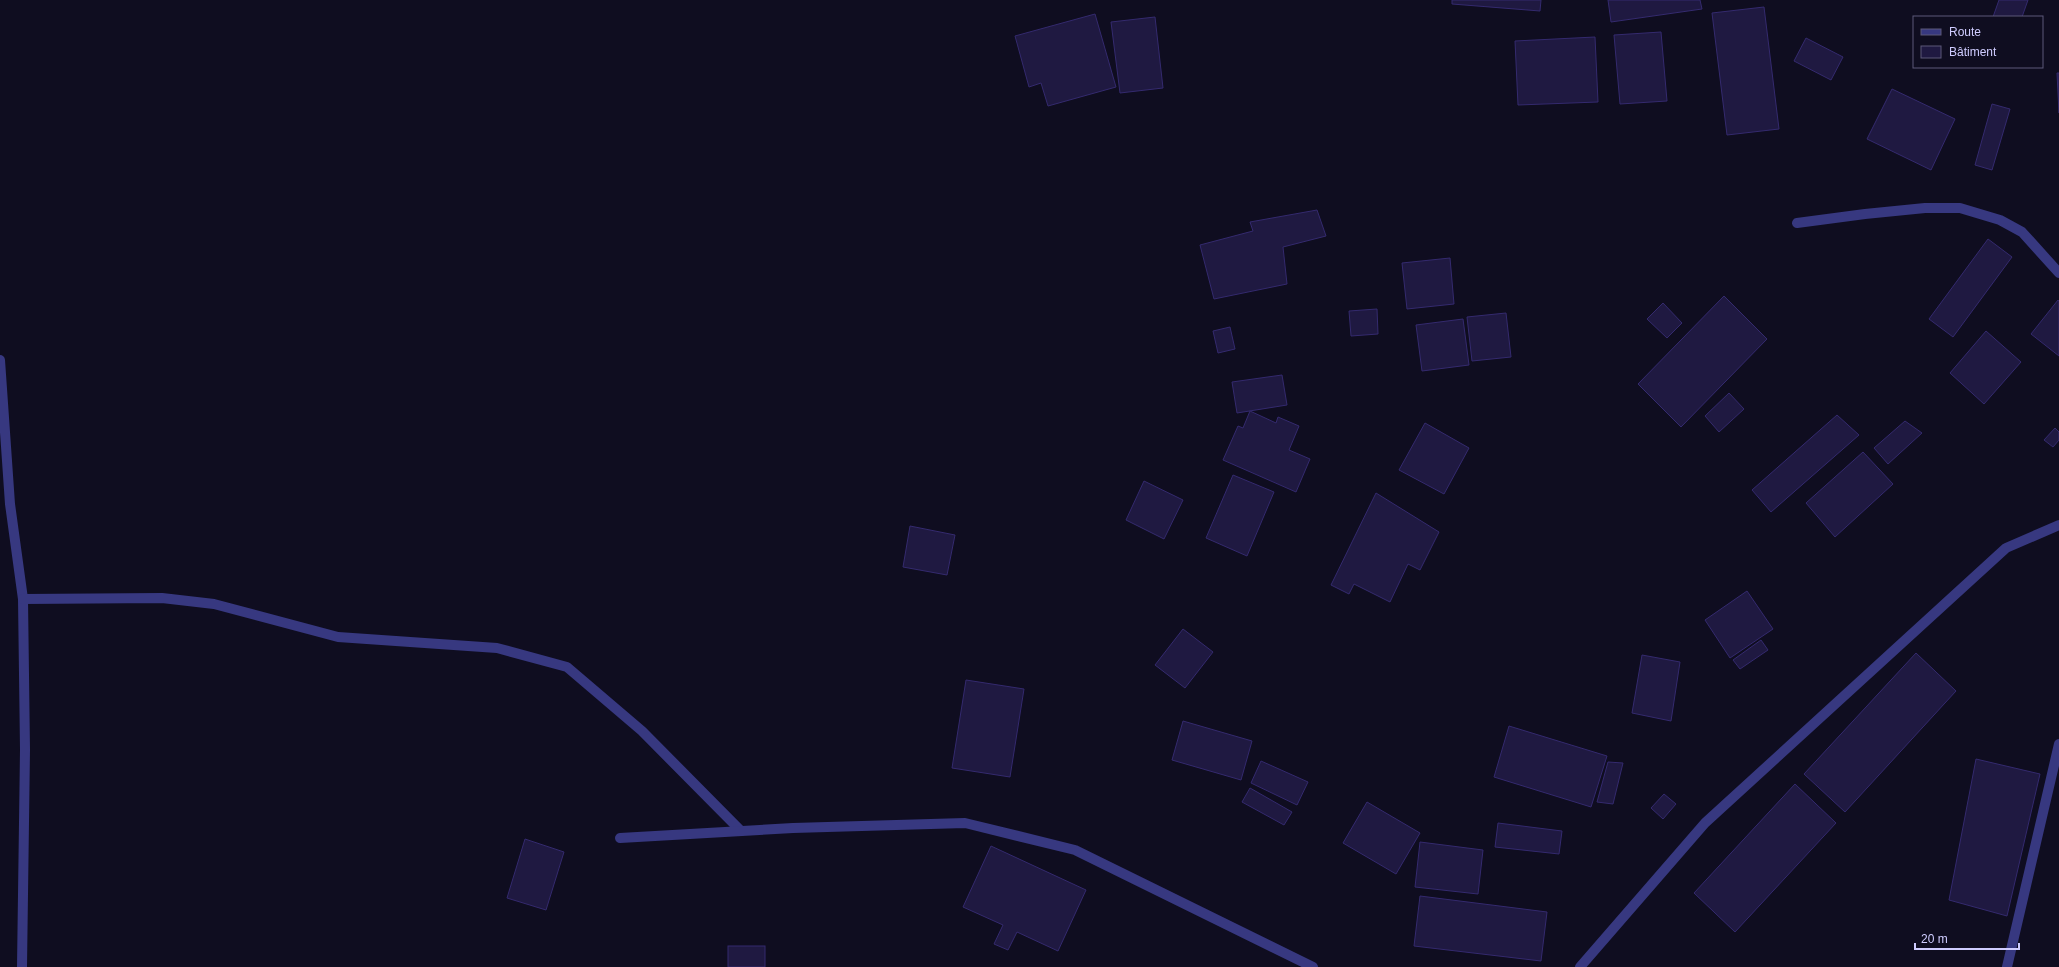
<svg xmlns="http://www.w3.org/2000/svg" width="2059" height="967" viewBox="0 0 2059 967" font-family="Helvetica,sans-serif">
<rect width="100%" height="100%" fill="#0f0d20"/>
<g fill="#1f1941" stroke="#342a6e">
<polygon points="1452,0 1541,0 1540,11 1452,4"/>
<polygon points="1608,0 1700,0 1702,9 1611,22"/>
<polygon points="1999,0 2028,0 2022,17 1993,17"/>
<polygon points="1764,7 1779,129 1727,135 1712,13"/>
<polygon points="1095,14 1116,87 1048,106 1041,83 1029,87 1015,36"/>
<polygon points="1155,17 1163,88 1120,93 1111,22"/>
<polygon points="1661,32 1667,101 1620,104 1614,35"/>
<polygon points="1595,37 1598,102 1518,105 1515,41"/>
<polygon points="1806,38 1843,57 1831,80 1794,61"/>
<polygon points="2057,73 2059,73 2059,113"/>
<polygon points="1892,89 1955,119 1931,170 1867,139"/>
<polygon points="1992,104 2010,109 1992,170 1975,165"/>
<polygon points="1317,210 1326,236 1283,247 1287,284 1214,299 1200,245 1253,231 1250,222"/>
<polygon points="1988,239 2012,257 1953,337 1929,319"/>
<polygon points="1450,258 1454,304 1407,309 1402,263"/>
<polygon points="1724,296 1767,339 1681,427 1638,384"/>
<polygon points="2058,300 2059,301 2059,356 2031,334"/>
<polygon points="1663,303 1682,323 1667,338 1647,319"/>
<polygon points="1377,309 1378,334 1351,336 1349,311"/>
<polygon points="1506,313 1511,357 1472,361 1467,317"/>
<polygon points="1463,319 1469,365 1422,371 1416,325"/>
<polygon points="1230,327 1235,349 1218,353 1213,331"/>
<polygon points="1986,331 2021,362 1984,404 1950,373"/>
<polygon points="1282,375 1287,405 1237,413 1232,382"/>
<polygon points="1729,393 1744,409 1719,432 1705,416"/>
<polygon points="1250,411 1276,423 1278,417 1299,426 1289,450 1310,459 1296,492 1223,460 1238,426 1243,428"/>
<polygon points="1837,415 1859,435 1771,512 1752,490"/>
<polygon points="1905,421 1922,433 1888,464 1874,448"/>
<polygon points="1425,423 1469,448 1444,494 1399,470"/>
<polygon points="2055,428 2059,432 2059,440 2053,447 2044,440"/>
<polygon points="1863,452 1893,484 1835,537 1806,503"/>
<polygon points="1233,475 1274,492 1247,556 1206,538"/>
<polygon points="1144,481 1183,500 1164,539 1126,520"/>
<polygon points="1376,493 1439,532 1420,570 1408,564 1390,602 1354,584 1349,594 1331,585"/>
<polygon points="910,526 955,535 947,575 903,567"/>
<polygon points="1747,591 1773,629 1730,658 1705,620"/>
<polygon points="1183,629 1213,652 1185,688 1155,665"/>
<polygon points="1761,640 1768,650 1740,669 1733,660"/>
<polygon points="1916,653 1956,691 1845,812 1804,774"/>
<polygon points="1642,655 1680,662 1671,721 1632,713"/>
<polygon points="966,680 1024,689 1010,777 952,768"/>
<polygon points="1183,721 1252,741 1241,780 1172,760"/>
<polygon points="1509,726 1607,756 1591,807 1494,777"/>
<polygon points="1976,759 2040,774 2007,916 1949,900"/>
<polygon points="1261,761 1308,782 1297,805 1251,783"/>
<polygon points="1608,762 1623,763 1613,804 1597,802"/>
<polygon points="1795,784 1836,823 1735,932 1694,893"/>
<polygon points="1250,788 1292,812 1284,825 1242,802"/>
<polygon points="1664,794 1676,804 1663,819 1651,808"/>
<polygon points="1367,802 1420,833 1396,874 1343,843"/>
<polygon points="1498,823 1562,831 1559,854 1495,847"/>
<polygon points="525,839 564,852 546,910 507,898"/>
<polygon points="1420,842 1483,850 1478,894 1415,887"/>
<polygon points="991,846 1086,890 1058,951 1017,932 1008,950 994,944 1003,925 963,907"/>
<polygon points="1420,896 1547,912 1541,961 1414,946"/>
<rect x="728" y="946" width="37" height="21"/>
</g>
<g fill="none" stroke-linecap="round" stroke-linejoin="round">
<g stroke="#373880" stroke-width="10">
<polyline points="1797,223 1865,214 1925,208 1960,208 2000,220 2022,232 2059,273"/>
<polyline points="0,360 10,504 23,599 25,750 22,967"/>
<polyline points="23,599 162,598 214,604 338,637 497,648 567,667 642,731 741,831"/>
<polyline points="620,838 793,828 965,823 1075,850 1313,967"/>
<polyline points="1580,967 1705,823 2006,548 2059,525"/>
<polyline points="2007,967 2059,744"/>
</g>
</g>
<rect x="1913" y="16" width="130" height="52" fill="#0f0d20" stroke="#5c5979"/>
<rect x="1921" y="29" width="20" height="6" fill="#373880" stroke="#5c5979"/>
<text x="1949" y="36" font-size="12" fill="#cfccff">Route</text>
<rect x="1921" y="46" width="20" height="12" fill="#1f1941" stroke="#5c5979"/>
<text x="1949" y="56" font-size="12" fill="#cfccff">Bâtiment</text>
<path d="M1915 943v6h104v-6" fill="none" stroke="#cfccff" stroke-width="2"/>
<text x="1921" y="943" font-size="12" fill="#cfccff" stroke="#0f0d20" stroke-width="3" paint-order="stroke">20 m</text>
</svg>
